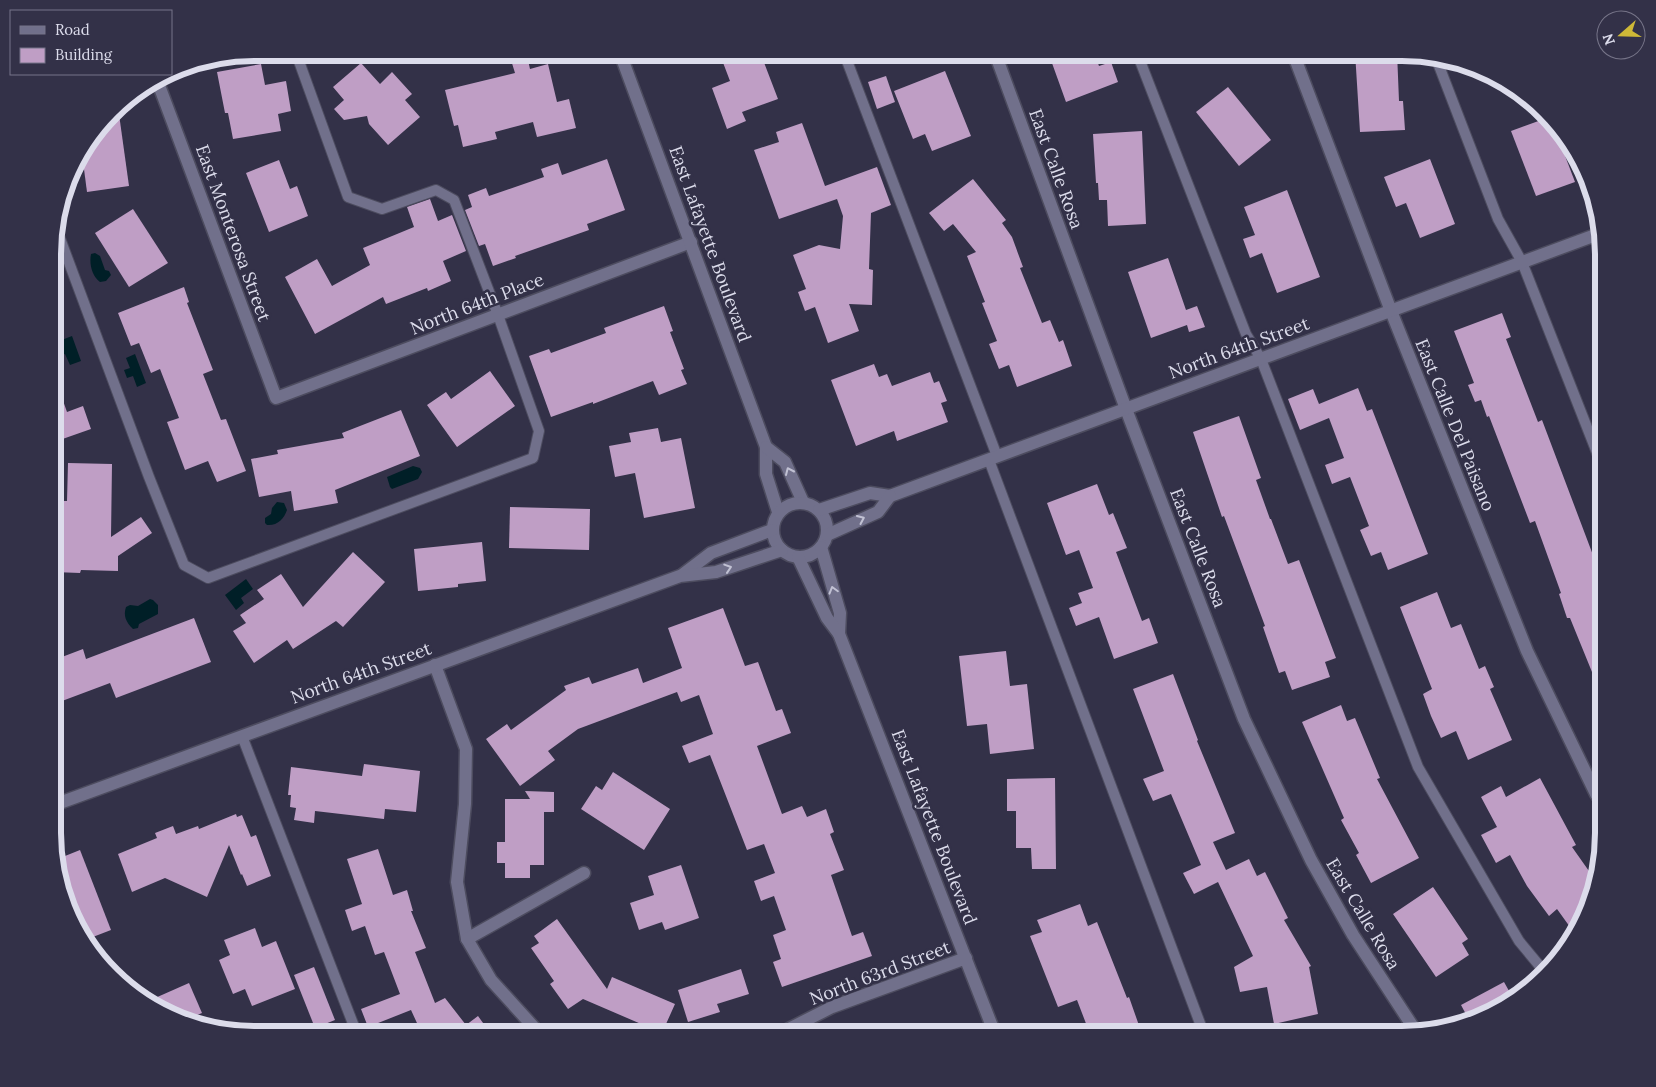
<svg xmlns="http://www.w3.org/2000/svg" width="1656" height="1087" viewBox="0 0 1656 1087" font-family="Lora,serif">
<rect width="100%" height="100%" fill="#333148"/>
<g fill="#001f27">
<path d="M95,253L100,256L105,270L109,271L111,275L106,281L100,282C92,276 89,264 91,254Z"/>
<polygon points="72,336 81,361 70,365 65,354 60,356 60,358 54,361 54,343"/>
<polygon points="135,354 146,383 137,387 133,376 127,378 124,370 130,368 126,358"/>
<polygon points="413,466 420,468 422,472 418,479 392,489 390,487 387,477"/>
<path d="M277,502L284,503L287,510C284,519 277,526 267,525L265,523V518L271,514L272,508Z"/>
<polygon points="246,579 253,589 241,598 244,603 236,610 225,595"/>
<path d="M150,599L153,600L158,605V614L139,624L138,628L133,629C126,622 123,616 126,607L130,605L138,606Z"/>
</g>
<g fill="#bf9ec5">
<polygon points="719,52 760,52 778,99 742,112 746,121 727,129 712,88 730,81"/>
<polygon points="1048,52 1094,52 1099,66 1111,62 1118,82 1066,102"/>
<polygon points="1355,52 1397,52 1399,101 1403,101 1405,130 1360,132"/>
<polygon points="527,56 530,69 548,64 557,102 569,99 576,128 537,137 533,122 495,132 497,139 463,147 458,125 454,126 445,90 515,73 511,60"/>
<polygon points="361,63 380,84 392,72 412,94 405,100 420,117 388,145 369,124 367,116 344,120 334,109 344,100 333,87"/>
<polygon points="261,64 265,85 286,81 291,111 278,114 281,131 233,139 228,113 225,113 217,72"/>
<polygon points="945,71 971,136 932,151 925,134 913,139 894,91"/>
<polygon points="886,76 895,102 877,109 868,82"/>
<polygon points="1228,87 1271,140 1239,166 1196,112"/>
<polygon points="118,107 129,186 87,192 82,154"/>
<polygon points="1544,119 1556,132 1575,182 1536,196 1511,131"/>
<polygon points="802,123 825,186 877,167 891,205 871,213 869,269 873,270 872,305 849,304 859,331 828,343 815,307 805,311 798,292 806,289 793,255 819,245 840,249 843,216 837,199 779,219 754,150 779,142 776,132"/>
<polygon points="1142,131 1146,224 1108,226 1107,200 1099,200 1098,183 1096,183 1093,134"/>
<polygon points="607,159 625,210 587,224 589,230 515,256 516,258 493,266 485,244 479,246 465,210 472,207 468,195 486,188 489,196 544,177 541,169 558,163 562,175"/>
<polygon points="1430,159 1455,224 1420,238 1406,203 1396,207 1384,177"/>
<polygon points="279,160 290,189 297,186 308,216 269,232 246,173"/>
<polygon points="973,179 1006,220 1002,223 1012,237 1023,267 1020,268 1042,323 1050,320 1059,342 1063,340 1072,366 1017,387 1009,365 999,369 989,344 997,341 982,303 985,302 967,256 976,252 953,224 944,231 929,213"/>
<polygon points="1287,190 1320,277 1277,293 1262,253 1250,258 1243,239 1255,235 1244,207"/>
<polygon points="430,199 438,221 452,215 466,251 443,261 451,281 428,291 427,288 386,304 383,297 315,334 285,277 317,259 332,286 370,265 363,248 414,227 407,207"/>
<polygon points="133,209 168,263 129,287 95,233"/>
<polygon points="1168,258 1186,310 1197,306 1205,327 1189,332 1187,325 1151,338 1128,272"/>
<polygon points="184,287 189,302 187,303 213,370 203,374 221,420 226,419 246,471 217,482 208,461 185,470 167,422 179,418 160,369 151,373 139,343 131,346 118,313"/>
<polygon points="664,306 673,331 670,332 684,369 681,370 687,384 659,395 653,381 593,404 593,402 551,417 529,356 549,349 551,353 606,333 604,328"/>
<polygon points="1502,313 1511,337 1506,339 1538,422 1542,420 1599,571 1603,570 1603,699 1570,618 1567,618 1559,594 1561,593 1535,521 1530,523 1489,416 1487,417 1481,400 1475,402 1468,385 1474,383 1454,331"/>
<polygon points="874,364 879,377 887,374 892,386 930,372 934,383 939,381 947,401 941,403 948,422 897,441 894,431 856,446 831,380"/>
<polygon points="490,371 515,406 457,447 427,405 446,392 451,399"/>
<polygon points="54,381 56,381 67,412 83,406 91,429 54,442"/>
<polygon points="1358,388 1367,411 1372,409 1428,554 1388,570 1381,552 1371,556 1360,530 1369,526 1350,477 1332,484 1325,465 1344,458 1329,418 1300,430 1288,399 1313,389 1319,404"/>
<polygon points="401,410 420,456 335,490 338,503 294,511 291,491 259,497 251,459 278,454 277,450 344,438 342,433"/>
<polygon points="1239,416 1261,478 1256,480 1270,519 1271,519 1288,564 1299,560 1336,658 1325,662 1330,677 1292,690 1285,671 1279,673 1263,627 1265,626 1224,516 1222,517 1193,432"/>
<polygon points="658,428 661,442 681,438 695,508 644,518 635,473 615,477 609,446 631,442 629,433"/>
<polygon points="68,463 112,464 111,537 141,517 152,533 118,556 118,571 81,570 80,573 54,572 54,501 67,501"/>
<polygon points="1097,484 1109,515 1113,513 1127,548 1116,552 1142,621 1149,618 1158,643 1114,659 1099,617 1076,626 1069,608 1082,603 1078,593 1093,588 1079,550 1066,555 1047,503"/>
<polygon points="510,507 590,509 589,550 509,548"/>
<polygon points="482,542 486,581 458,584 458,587 418,591 414,549"/>
<polygon points="353,552 385,582 343,627 336,621 293,649 287,640 254,663 233,631 246,623 240,615 264,599 257,590 281,574 303,607"/>
<polygon points="1437,592 1451,628 1461,624 1479,669 1485,666 1494,687 1490,689 1512,740 1468,760 1456,731 1441,738 1431,716 1423,694 1432,689 1400,607"/>
<polygon points="723,608 745,666 758,662 776,711 782,709 791,733 757,746 782,814 802,806 807,817 826,809 834,832 830,834 844,870 831,875 852,936 863,932 872,956 782,987 773,962 781,959 773,935 786,930 774,896 761,901 754,881 775,873 764,844 747,850 710,755 689,763 682,746 713,734 699,695 681,702 677,692 578,729 548,751 555,760 520,786 486,739 507,724 511,730 566,690 564,686 589,677 592,684 638,668 643,683 682,668 668,628"/>
<polygon points="194,618 211,662 116,698 110,683 54,704 54,660 83,649 86,659"/>
<polygon points="1006,651 1010,686 1027,684 1034,749 990,754 987,724 967,726 959,656"/>
<polygon points="1173,674 1198,740 1197,741 1235,833 1213,842 1226,870 1249,859 1257,876 1265,872 1288,918 1284,920 1311,966 1309,967 1318,1014 1274,1024 1267,987 1240,992 1234,967 1253,956 1218,882 1194,894 1183,873 1201,865 1171,794 1153,801 1143,779 1164,771 1133,689"/>
<polygon points="1341,705 1347,721 1355,718 1380,778 1377,779 1419,858 1371,883 1356,855 1359,853 1341,820 1344,818 1302,722"/>
<polygon points="364,764 420,771 416,812 385,809 384,819 315,811 314,823 294,820 296,808 290,807 291,795 288,795 291,767 362,776"/>
<polygon points="613,772 670,809 644,850 581,809 596,786 602,790"/>
<polygon points="1055,778 1056,869 1032,869 1031,848 1016,848 1016,811 1007,811 1007,779"/>
<polygon points="1540,778 1576,845 1572,847 1596,881 1593,898 1575,934 1557,909 1549,916 1527,886 1510,855 1496,863 1481,835 1497,827 1481,797 1501,786 1506,797"/>
<polygon points="525,791 554,792 554,812 544,812 544,865 530,865 530,878 505,878 505,863 497,863 497,842 505,842 505,799 530,799"/>
<polygon points="236,814 237,817 242,815 251,837 256,835 271,876 247,886 242,874 241,875 229,845 207,897 165,878 132,892 118,854 157,838 155,833 173,826 176,834 198,826 199,829"/>
<polygon points="378,849 393,895 407,890 413,911 411,911 426,948 415,952 435,1003 445,998 466,1025 478,1016 491,1034 422,1034 411,1010 368,1027 361,1009 400,994 384,952 375,955 365,926 352,931 345,910 362,904 347,859"/>
<polygon points="80,850 111,930 85,940 80,934 55,860"/>
<polygon points="681,865 699,918 665,930 662,922 639,930 630,903 654,895 648,876"/>
<polygon points="1433,887 1468,939 1462,943 1469,955 1436,977 1393,914"/>
<polygon points="1080,904 1088,926 1097,922 1127,998 1129,997 1142,1034 1090,1034 1077,1000 1058,1007 1030,936 1042,932 1037,920"/>
<polygon points="557,919 607,989 612,977 675,1004 662,1033 583,999 568,1009 550,984 554,981 531,948 539,943 534,936"/>
<polygon points="255,928 262,947 276,941 295,989 252,1006 245,989 233,994 219,960 230,955 224,940"/>
<polygon points="314,967 335,1020 315,1028 294,975"/>
<polygon points="741,969 749,994 717,1004 720,1012 688,1022 678,990"/>
<polygon points="1504,982 1513,998 1502,1008 1468,1018 1461,1005"/>
<polygon points="189,983 202,1013 183,1021 146,1002"/>
</g>
<g fill="none" stroke-linecap="round" stroke-linejoin="round">
<defs>
<g id="service">
<polyline points="844,53 997,456"/>
<polyline points="1137,53 1246,334 1261,359 1418,767 1519,941 1543,970"/>
<polyline points="1436,58 1498,219 1522,262 1603,468"/>
<polyline points="55,225 149,477 184,565 208,578 533,458 539,431 498,315 454,200 436,190 382,209 348,197 296,53"/>
<polyline points="989,460 1204,1034"/>
<polyline points="242,736 357,1034"/>
</g>
<g id="minor">
<polyline points="995,53 1126,409 1244,719 1311,860 1353,935 1417,1033"/>
<polyline points="1293,53 1391,311 1527,651 1596,794 1603,804"/>
<polyline points="157,80 276,398 691,242"/>
<polyline points="435,665 466,749 465,804 457,882 467,939 491,980 540,1034"/>
<polyline points="467,939 584,873"/>
<polyline points="779,1034 832,1007 966,958"/>
</g>
<g id="tertiary">
<polyline points="620,53 766,447 766,474 778,512"/>
<polyline points="766,447 785,462 803,502"/>
<circle cx="800" cy="530" r="27"/>
<polyline points="819,510 870,493 890,496 1601,233"/>
<polyline points="827,535 878,512 890,496"/>
<polyline points="821,547 840,613 839,634"/>
<polyline points="798,557 827,618 839,634 995,1034"/>
<polyline points="682,575 711,553 772,530"/>
<polyline points="54,805 680,576 716,572 782,550"/>
</g>
</defs>
<use href="#service" stroke="#4d4c5f" stroke-width="12"/>
<use href="#minor" stroke="#4d4c5f" stroke-width="15"/>
<use href="#tertiary" stroke="#4d4c5f" stroke-width="15"/>
<use href="#service" stroke="#71708b" stroke-width="10"/>
<use href="#minor" stroke="#71708b" stroke-width="12"/>
<use href="#tertiary" stroke="#71708b" stroke-width="12"/>
</g>
<defs><path id="oneway-chevron" d="M-2-3.5L2.5 0L-2 3.5" fill="none" stroke-width="1.6" stroke-linecap="round" stroke-linejoin="round" transform="scale(1.25)"/></defs>
<g stroke="#c1c1d3">
<use href="#oneway-chevron" transform="translate(789 471) rotate(-114)"/>
<use href="#oneway-chevron" transform="translate(861 519) rotate(-24)"/>
<use href="#oneway-chevron" transform="translate(728 568) rotate(-18)"/>
<use href="#oneway-chevron" transform="translate(833 590) rotate(-106)"/>
</g>
<g text-anchor="middle" stroke-width="5" stroke-linejoin="round" paint-order="stroke">
<g font-size="18" fill="#dcdceb" stroke="#333148">
<text transform="translate(1056 169) rotate(70)" y="6">East Calle Rosa</text>
<text transform="translate(233 233) rotate(70)" y="6">East Monterosa Street</text>
<text transform="translate(710 244) rotate(70)" y="6">East Lafayette Boulevard</text>
<text transform="translate(477 304) rotate(-21)" y="6">North 64th Place</text>
<text transform="translate(1239 348) rotate(-20)" y="6">North 64th Street</text>
<text transform="translate(1455 425) rotate(68)" y="6">East Calle Del Paisano</text>
<text transform="translate(1198 548) rotate(69)" y="6">East Calle Rosa</text>
<text transform="translate(361 673) rotate(-20)" y="6">North 64th Street</text>
<text transform="translate(934 827) rotate(69)" y="6">East Lafayette Boulevard</text>
<text transform="translate(1363 914) rotate(59)" y="6">East Calle Rosa</text>
<text transform="translate(880 973) rotate(-21)" y="6">North 63rd Street</text>
</g>
</g>
<path d="M0 0H1656V1087H0ZM254 61H1402A193 193 0 0 1 1595 254V833A193 193 0 0 1 1402 1026H254A193 193 0 0 1 61 833V254A193 193 0 0 1 254 61Z" fill="#333148" fill-rule="evenodd"/>
<path fill="none" stroke="#dcdceb" stroke-width="6" d="M254 61H1402A193 193 0 0 1 1595 254V833A193 193 0 0 1 1402 1026H254A193 193 0 0 1 61 833V254A193 193 0 0 1 254 61Z"/>
<rect x="10" y="10" width="162" height="65" fill="#333148" stroke="#777589"/>
<rect x="20" y="26" width="25" height="8" fill="#71708b" stroke="#777589"/>
<text x="55" y="35" font-size="15" fill="#dcdceb">Road</text>
<rect x="20" y="48" width="25" height="15" fill="#bf9ec5" stroke="#777589"/>
<text x="55" y="60" font-size="15" fill="#dcdceb">Building</text>
<g transform="translate(1621 35) rotate(250)"><circle r="24" fill="#333148" stroke="#777589"/>
<path d="M0-4L9 19L0 12L-9 19Z" fill="#ceb837"/>
<text y="-8" font-size="14" font-weight="bold" text-anchor="middle" fill="#dcdceb">N</text>
</g>
</svg>
